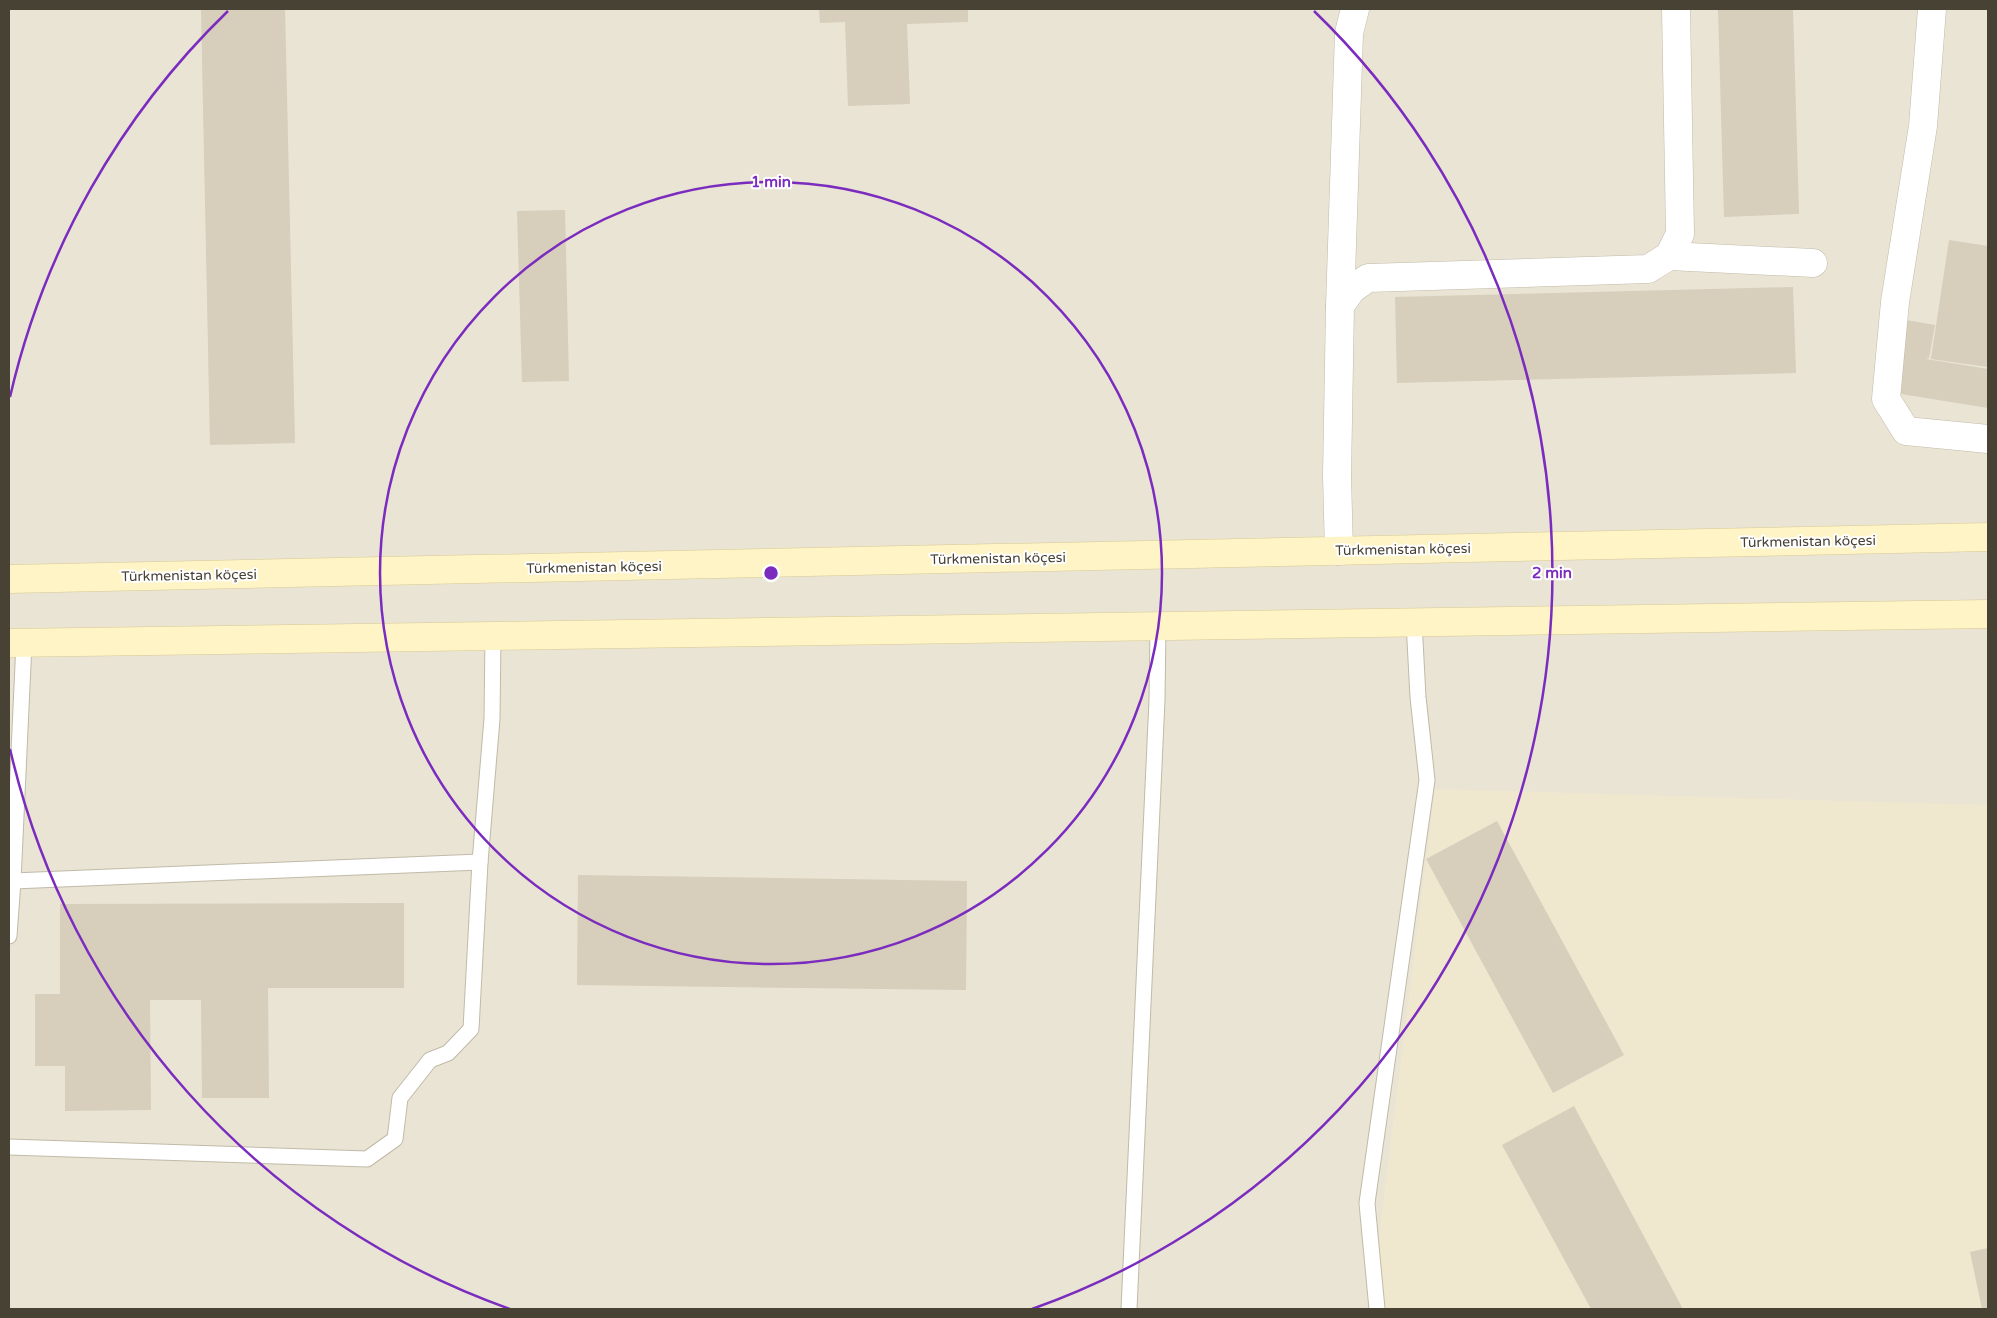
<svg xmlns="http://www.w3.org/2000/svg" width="1997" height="1318" viewBox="0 0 1997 1318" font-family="'Varela Round',sans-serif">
<rect width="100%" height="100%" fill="#f5f1e6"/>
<rect fill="#e9e4d4" x="9" y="9" width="1979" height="1300"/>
<polygon fill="#efe8cf" points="1435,789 1988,805 1988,1309 1370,1309"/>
<g fill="#d7cebb">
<polygon points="201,9 285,9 295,443 210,445"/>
<polygon points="819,9 968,9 968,22 907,24 910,104 848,106 845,22 820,23"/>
<polygon points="1718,9 1793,9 1799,214 1724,217"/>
<polygon points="565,210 569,381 522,382 517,211"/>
<polygon points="1949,240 1988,246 1988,367 1931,359"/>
<polygon points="1793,287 1796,373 1397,383 1395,297"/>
<polygon points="1906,320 1935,325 1929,358 1926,359 1988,369 1988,408 1895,393"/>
<polygon points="1497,821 1624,1055 1553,1093 1426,859"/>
<polygon points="578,875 967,881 966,990 577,985"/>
<polygon points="404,903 404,988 268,988 269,1098 202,1098 201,1000 150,1000 151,1110 65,1111 65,1066 35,1066 35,994 60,994 60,904"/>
<polygon points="1574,1106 1683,1309 1591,1309 1502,1145"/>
<polygon points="1988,1248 1988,1309 1982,1309 1970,1252"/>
</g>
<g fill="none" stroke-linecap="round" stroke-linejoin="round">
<defs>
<g id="service">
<polyline points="13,881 480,862"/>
<polyline points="9,936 13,881 24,643"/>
<polyline points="9,1147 367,1159 395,1139 400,1098 430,1060 448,1053 471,1029 480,862 492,719 493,635"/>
<polyline points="1129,1309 1157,700 1158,626"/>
<polyline points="1377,1309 1367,1203 1427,780 1418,697 1414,622"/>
</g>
<g id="minor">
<polyline points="1932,9 1923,126 1895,302 1886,399 1906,431 1988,439"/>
<polyline points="1669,256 1813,263"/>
<polyline points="1340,306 1349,33 1355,9"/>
<polyline points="1339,551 1337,476 1340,306 1352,289 1368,278 1648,269 1669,256 1680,234 1676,9"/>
</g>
<g id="secondary">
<polyline points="9,579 1988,537"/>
<polyline points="9,643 1988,614"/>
</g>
</defs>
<use href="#service" stroke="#c1baa8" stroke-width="17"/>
<use href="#minor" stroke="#c1baa8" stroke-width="29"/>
<use href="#secondary" stroke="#d8c992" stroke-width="29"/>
<use href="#service" stroke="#fff" stroke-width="15"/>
<use href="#minor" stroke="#fff" stroke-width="28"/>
<use href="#secondary" stroke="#fff4c6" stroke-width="28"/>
</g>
<g fill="none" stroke="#7b2cbf" stroke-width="2.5">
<circle cx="771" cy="573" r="391"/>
<path d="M510 1309A781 781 0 0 1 10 749M10 397A781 781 0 0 1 228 11M1314 11A781 781 0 0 1 1032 1309"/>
</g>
<g text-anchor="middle" stroke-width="4" stroke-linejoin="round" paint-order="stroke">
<g font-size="14" fill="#484235" stroke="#fff">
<text transform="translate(1808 541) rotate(-1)" y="5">Türkmenistan köçesi</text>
<text transform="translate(1403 549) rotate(-1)" y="5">Türkmenistan köçesi</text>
<text transform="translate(998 558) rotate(-1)" y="5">Türkmenistan köçesi</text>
<text transform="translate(594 567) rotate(-1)" y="5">Türkmenistan köçesi</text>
<text transform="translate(189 575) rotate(-1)" y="5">Türkmenistan köçesi</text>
</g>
</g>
<circle cx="771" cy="573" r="8" fill="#7b2cbf" stroke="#fff" stroke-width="2.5"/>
<g font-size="15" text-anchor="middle" font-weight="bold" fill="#7b2cbf" stroke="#fff" stroke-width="4" stroke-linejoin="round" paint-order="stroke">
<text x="771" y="187">1 min</text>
<text x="1552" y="578">2 min</text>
</g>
<rect width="1997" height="1318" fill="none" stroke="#484235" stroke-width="20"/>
</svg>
